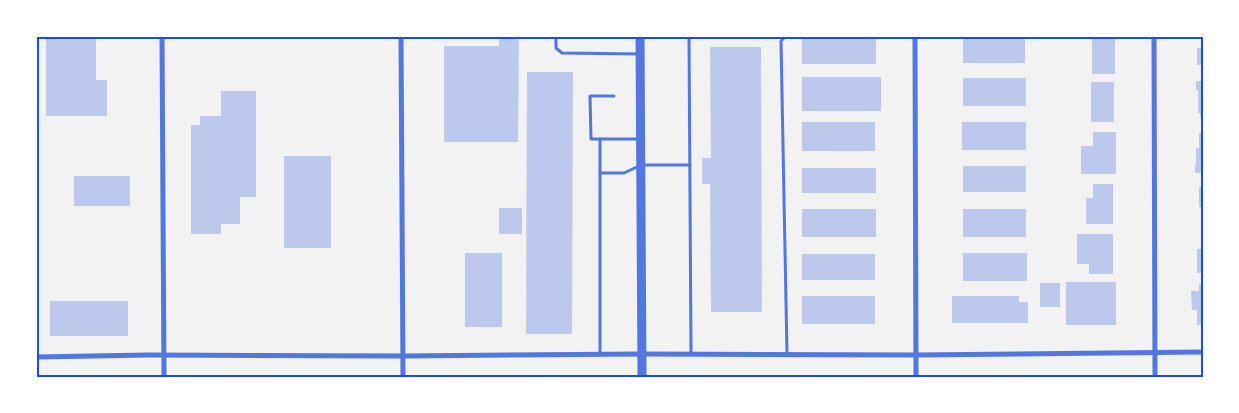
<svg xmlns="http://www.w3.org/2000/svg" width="1239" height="413" viewBox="0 0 1239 413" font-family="Ubuntu,sans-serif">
<rect width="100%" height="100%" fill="#f2f2f2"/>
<g fill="#bdc9ec">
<polygon points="46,36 96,36 96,80 107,80 107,116 46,116"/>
<polygon points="499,36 519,36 518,142 444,142 444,46 499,46"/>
<rect x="802" y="36" width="74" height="28"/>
<rect x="963" y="36" width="62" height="27"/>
<rect x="1092" y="36" width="23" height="38"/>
<polygon points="710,47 761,47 762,312 711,312 710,184 702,184 702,158 711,158"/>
<rect x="1197" y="48" width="6" height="17"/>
<polygon points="527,72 573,72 572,334 526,334"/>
<rect x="802" y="77" width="79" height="34"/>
<rect x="963" y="78" width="63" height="28"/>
<polygon points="1196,81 1203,81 1203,121 1201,121 1200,113 1198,113 1198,90 1196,90"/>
<rect x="1091" y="82" width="23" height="40"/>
<polygon points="221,91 256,91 256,197 240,197 240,224 221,224 221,234 191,234 191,125 200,125 200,116 221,116"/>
<rect x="802" y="122" width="73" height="29"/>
<rect x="962" y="122" width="64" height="28"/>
<polygon points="1093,132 1116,132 1116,174 1081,174 1081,146 1093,146"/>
<polygon points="1199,133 1203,133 1203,173 1195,173 1195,165 1196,165 1196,148 1199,148"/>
<rect x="284" y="156" width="47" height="92"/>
<rect x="963" y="166" width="63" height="26"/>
<rect x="802" y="168" width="74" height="25"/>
<rect x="74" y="176" width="56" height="30"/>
<polygon points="1093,184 1113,184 1113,224 1086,224 1086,198 1093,198"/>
<polygon points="1203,186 1203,207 1199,207 1199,187"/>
<rect x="499" y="208" width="23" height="26"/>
<rect x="802" y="209" width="74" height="28"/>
<rect x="963" y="209" width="63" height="28"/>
<polygon points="1077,234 1113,234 1113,274 1089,274 1089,264 1077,264"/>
<rect x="1197" y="249" width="6" height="24"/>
<rect x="465" y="253" width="37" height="74"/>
<rect x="963" y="253" width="64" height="28"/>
<rect x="802" y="254" width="73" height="26"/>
<rect x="1066" y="282" width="50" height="43"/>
<rect x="1040" y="283" width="20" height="24"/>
<polygon points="1199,284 1203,284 1203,325 1197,325 1197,310 1192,310 1191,291 1199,291"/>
<rect x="802" y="296" width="73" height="28"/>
<polygon points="952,296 1019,296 1019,302 1028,302 1028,323 952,323"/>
<rect x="50" y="301" width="78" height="35"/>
</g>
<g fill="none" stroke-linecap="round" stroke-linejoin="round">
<g stroke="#5277de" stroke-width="3">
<polyline points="556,36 556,48 562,53 640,54"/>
<polyline points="689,36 691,354"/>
<polyline points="786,36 781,41 787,354"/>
<polyline points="614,96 590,96 591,139 640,139"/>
<polyline points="600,173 624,173 641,165 690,165"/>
<polyline points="600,354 600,139"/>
</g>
<g stroke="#5277de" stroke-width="5">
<polyline points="162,36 164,377"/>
<polyline points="401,36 403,377"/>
<polyline points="915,36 916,377"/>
<polyline points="1154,36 1155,377"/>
<polyline points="36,357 148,355 403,356 642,354 916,355 1203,352"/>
</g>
<polyline stroke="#5277de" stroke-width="9" points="640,36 642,377"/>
</g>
<rect width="1239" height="413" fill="none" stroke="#ffffff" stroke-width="75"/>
<rect x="38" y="38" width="1164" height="338" fill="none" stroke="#1d4ed8" stroke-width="2"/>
</svg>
